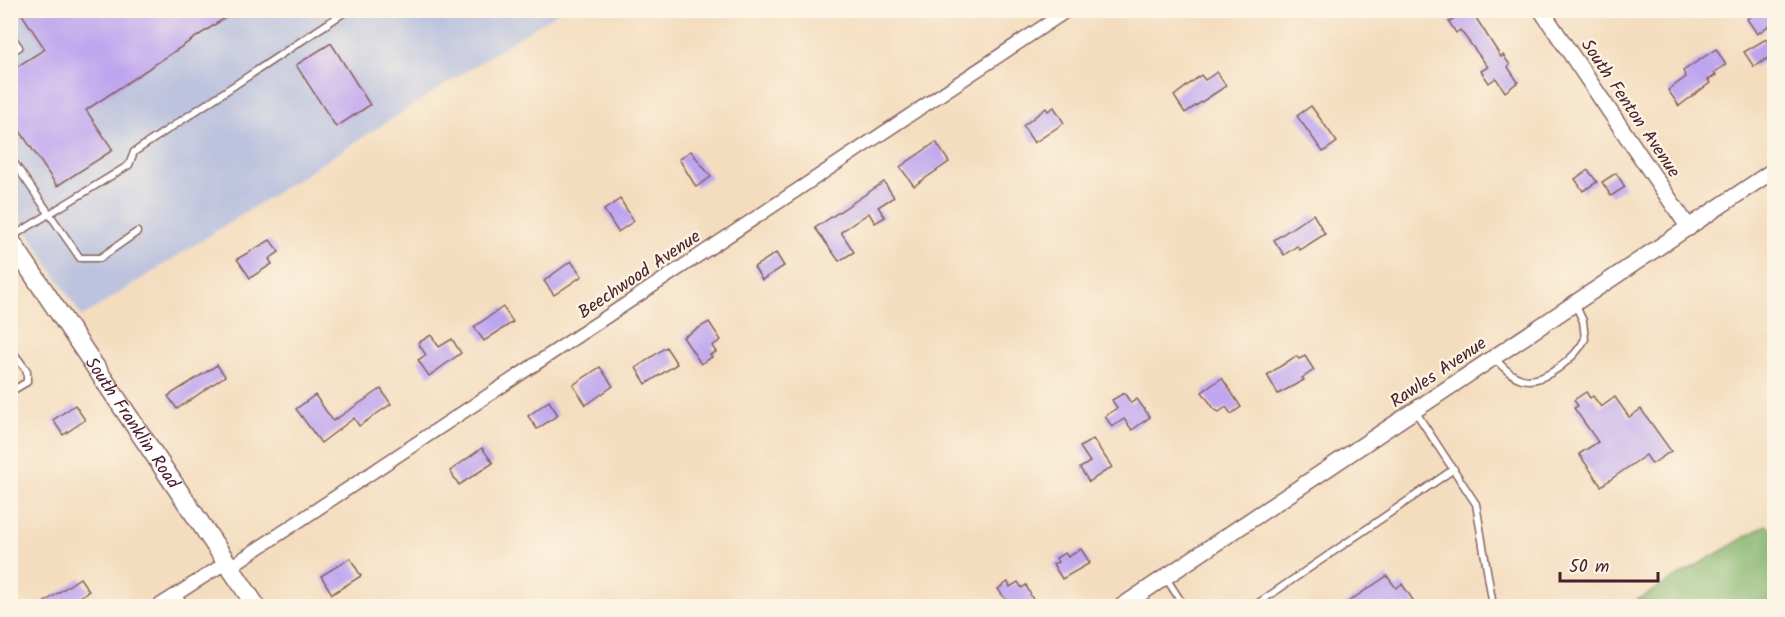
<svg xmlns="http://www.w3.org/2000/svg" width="1785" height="617" viewBox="0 0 1785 617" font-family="Kalam,sans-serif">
<rect width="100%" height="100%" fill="#fcf5e5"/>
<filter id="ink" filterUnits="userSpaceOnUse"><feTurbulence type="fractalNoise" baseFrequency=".0167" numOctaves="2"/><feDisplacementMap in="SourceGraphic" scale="12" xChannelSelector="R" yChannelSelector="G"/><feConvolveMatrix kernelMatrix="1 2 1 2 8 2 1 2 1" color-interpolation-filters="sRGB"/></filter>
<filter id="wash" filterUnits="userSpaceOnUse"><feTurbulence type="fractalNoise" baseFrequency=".008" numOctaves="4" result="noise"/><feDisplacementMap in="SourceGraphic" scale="24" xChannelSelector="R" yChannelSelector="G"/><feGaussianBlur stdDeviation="1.35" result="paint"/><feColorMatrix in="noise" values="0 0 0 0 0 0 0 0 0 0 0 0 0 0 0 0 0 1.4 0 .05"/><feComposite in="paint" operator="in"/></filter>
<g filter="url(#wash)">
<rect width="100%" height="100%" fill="#f4ddbf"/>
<polygon fill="#bdc3de" points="11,11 560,11 82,317 11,206"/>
<polygon fill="#85b56e" stroke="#686a4c" stroke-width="1.5" points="1766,525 1774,532 1774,606 1627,606"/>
<g id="blocks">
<g fill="#bda4ef">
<polygon points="19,10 237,10 86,110 113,150 57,186 20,131 17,133 10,122 10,71 45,49"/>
<polygon points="1447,10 1471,10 1501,57 1503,55 1510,65 1508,67 1518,82 1505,92 1496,78 1489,83 1481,71 1488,67 1460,30 1456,33 1449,22 1453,19"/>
<polygon points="1759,10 1774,10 1774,22 1757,34 1747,19"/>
<polygon points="1766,39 1774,54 1754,67 1744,52"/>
<polygon points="331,43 370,105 336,127 296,65"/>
<polygon points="1716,49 1726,65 1714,72 1716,75 1708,80 1710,83 1679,106 1668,90 1686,77 1683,71"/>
<polygon points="1217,72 1226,86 1185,113 1174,96 1201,75 1205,80"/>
<polygon points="1311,106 1337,142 1323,152 1297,116"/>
<polygon points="1054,107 1064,123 1034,143 1023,126 1046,108 1048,111"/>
<polygon points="936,142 949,162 914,186 900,167"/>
<polygon points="691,151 711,177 696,187 679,159"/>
<polygon points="1588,170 1597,182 1583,191 1575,179"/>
<polygon points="1616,173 1625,187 1611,196 1602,182"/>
<polygon points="884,182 894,197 878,207 885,217 875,223 869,213 841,232 854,252 839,261 815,228"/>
<polygon points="620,199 634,221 618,232 604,210"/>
<polygon points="1313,214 1325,234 1300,250 1297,246 1284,255 1274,240"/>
<polygon points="270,240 279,252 269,259 272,264 250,278 237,259"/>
<polygon points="776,253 784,266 762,280 754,267"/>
<polygon points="571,261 582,276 554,295 544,281"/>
<polygon points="503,307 513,322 484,341 474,327"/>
<polygon points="709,322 721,340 712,346 716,352 710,355 712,357 701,364 683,337"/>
<polygon points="431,335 439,347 452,339 461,353 429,376 418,360 426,355 418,343"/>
<polygon points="666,347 677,364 646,384 636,368"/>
<polygon points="1296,356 1299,359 1305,356 1314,370 1302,378 1304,380 1278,394 1267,375"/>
<polygon points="217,365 225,376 177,409 168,396"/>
<polygon points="600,367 613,386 586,405 573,385"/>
<polygon points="1222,378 1241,407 1231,414 1226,407 1219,412 1215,410 1202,392"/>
<polygon points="381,389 391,404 359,426 354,418 321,443 296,409 315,395 333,421"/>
<polygon points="1586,392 1590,398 1593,396 1601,407 1615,397 1629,417 1641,409 1671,451 1652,464 1646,455 1601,486 1579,454 1598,442 1574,408 1578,406 1574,400"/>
<polygon points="1124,393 1131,403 1137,399 1150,417 1132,430 1124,419 1112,427 1105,416 1117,408 1112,400"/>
<polygon points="549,401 558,415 537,429 528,416"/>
<polygon points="75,405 85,420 63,435 53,420"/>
<polygon points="1093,439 1112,467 1089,482 1080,468 1090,462 1080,447"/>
<polygon points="482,448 493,463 459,485 450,471"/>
<polygon points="1081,549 1090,563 1062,579 1053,564 1058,562 1056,558 1065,553 1068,557"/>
<polygon points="350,558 361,576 332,594 321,576"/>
<polygon points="1387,576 1396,588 1402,584 1417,606 1342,606"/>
<polygon points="80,578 89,591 81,596 83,600 74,606 72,603 66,606 39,606"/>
<polygon points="1008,582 1010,587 1018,582 1022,588 1026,585 1034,602 1027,606 1010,606 998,589"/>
</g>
</g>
</g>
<g filter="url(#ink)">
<use href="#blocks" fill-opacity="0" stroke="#86625f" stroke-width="1.5"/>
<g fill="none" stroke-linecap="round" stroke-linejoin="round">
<defs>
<g id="service">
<polyline points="10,34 19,47 10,53"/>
<polyline points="10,157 80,258 100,258 137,232"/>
<polyline points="10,238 129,165 134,152 348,10"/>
<polyline points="10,348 27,371 27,382 10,392"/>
<path d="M1495,359C1503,367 1511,376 1522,379C1544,385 1576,357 1585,339L1583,321L1575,304"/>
<polyline points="1415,411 1476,504 1493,606"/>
<polyline points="1166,578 1184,606"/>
<polyline points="177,594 185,606"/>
<polyline points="1254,606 1454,469"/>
</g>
<g id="minor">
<polyline points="230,567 1068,10"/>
<polyline points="158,606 227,562"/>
</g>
<g id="tertiary">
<polyline points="1541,10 1689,228"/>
<polyline points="1122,606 1774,170"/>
</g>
<g id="secondary">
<path id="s1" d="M10,240L256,606"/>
</g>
</defs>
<use href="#service" stroke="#86625f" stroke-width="9"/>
<use href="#minor" stroke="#86625f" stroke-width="15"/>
<use href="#tertiary" stroke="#86625f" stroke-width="18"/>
<use href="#secondary" stroke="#86625f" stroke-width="21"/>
<use href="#service" stroke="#fff" stroke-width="6"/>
<use href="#minor" stroke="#fff" stroke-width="12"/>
<use href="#tertiary" stroke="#fff" stroke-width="15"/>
<use href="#secondary" stroke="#fff" stroke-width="18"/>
</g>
</g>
<g text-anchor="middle" stroke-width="4.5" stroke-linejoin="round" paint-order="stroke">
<g font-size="18" fill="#4a1f2b" stroke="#fcf5e5">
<text transform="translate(1631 108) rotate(56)" y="6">South Fenton Avenue</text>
<text transform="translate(639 274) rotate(-34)" y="6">Beechwood Avenue</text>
<text transform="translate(1438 372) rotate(-34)" y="6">Rawles Avenue</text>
<text dy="6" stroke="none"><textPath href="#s1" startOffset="220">South Franklin Road</textPath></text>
</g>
</g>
<rect width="1785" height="617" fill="none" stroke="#fcf5e5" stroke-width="36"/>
<path d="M1560 572v9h98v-9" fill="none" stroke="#4a1f2b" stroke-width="3"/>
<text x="1569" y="572" font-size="18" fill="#4a1f2b" stroke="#fcf5e5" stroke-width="4.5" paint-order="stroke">50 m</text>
</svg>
